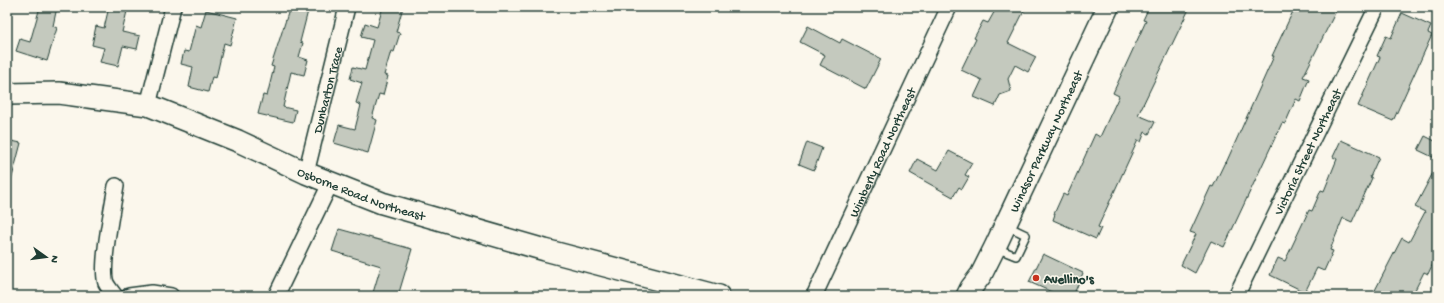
<svg xmlns="http://www.w3.org/2000/svg" width="1444" height="303" viewBox="0 0 1444 303" font-family="'Gochi Hand',sans-serif">
<rect width="100%" height="100%" fill="#fbf7ec"/>
<filter id="ink" filterUnits="userSpaceOnUse"><feTurbulence type="fractalNoise" baseFrequency=".025" numOctaves="2"/><feDisplacementMap in="SourceGraphic" scale="8" xChannelSelector="R" yChannelSelector="G"/><feConvolveMatrix kernelMatrix="1 2 1 2 8 2 1 2 1" color-interpolation-filters="sRGB"/></filter>
<g filter="url(#ink)">
<g fill="#c4c9be" stroke="#1f3d34">
<polygon points="40,7 57,7 53,26 57,28 47,61 16,51 20,39 30,42"/>
<polygon points="109,7 128,7 122,32 140,36 137,49 123,46 118,66 100,62 104,48 92,45 96,26 104,28"/>
<polygon points="290,7 309,7 300,42 303,43 299,57 308,60 304,75 291,72 283,107 296,110 293,122 258,114 263,95 267,96 274,67 271,66"/>
<polygon points="383,7 403,7 396,32 400,33 394,52 391,51 384,75 388,76 383,95 379,94 372,118 377,120 368,153 334,143 339,125 355,129 361,105 356,103 362,83 350,79 353,67 365,70 373,40 361,37 365,23 377,27"/>
<polygon points="997,7 1026,7 1008,43 1036,57 1028,72 1015,65 1008,79 1011,91 1000,95 995,106 974,97 982,80 961,70 976,39 974,38 983,21 988,23"/>
<polygon points="1149,7 1190,7 1138,115 1155,122 1149,134 1145,132 1141,142 1138,140 1098,227 1101,228 1096,239 1053,220 1055,214 1054,214 1063,194 1067,196 1095,134 1100,137 1119,96 1113,93 1146,21 1143,20"/>
<polygon points="1295,7 1338,7 1303,77 1309,79 1300,101 1296,99 1285,124 1282,123 1224,247 1211,241 1195,273 1181,265 1196,234 1190,232 1211,186 1213,187 1225,162 1226,163 1274,56 1272,56"/>
<polygon points="206,10 237,18 230,45 224,43 216,78 212,77 208,92 189,87 193,67 181,64 184,51 189,52 196,25 201,27"/>
<polygon points="1402,13 1431,26 1428,33 1432,35 1393,121 1358,106 1380,57 1377,56 1386,36 1391,38"/>
<polygon points="808,26 840,43 842,39 881,59 866,89 820,65 825,55 800,42"/>
<polygon points="1425,136 1437,142 1437,159 1418,150"/>
<polygon points="7,140 21,143 11,181 7,180"/>
<polygon points="1341,140 1379,157 1370,177 1372,178 1352,222 1343,218 1330,250 1333,251 1324,271 1317,268 1305,292 1270,275 1278,258 1285,261 1309,210 1312,211 1321,190 1324,191 1337,159 1333,157"/>
<polygon points="807,142 822,148 814,170 799,164"/>
<polygon points="949,151 972,163 965,175 969,177 962,189 959,187 953,197 910,173 917,159 938,170"/>
<polygon points="1437,165 1437,255 1428,274 1424,272 1412,296 1372,296 1402,238 1409,242 1425,212 1415,207"/>
<polygon points="339,229 412,249 398,296 372,296 381,266 332,251"/>
<polygon points="1043,254 1083,273 1073,296 1061,296 1029,282"/>
</g>
<g fill="none" stroke-linecap="round" stroke-linejoin="round">
<defs>
<polyline id="lane" points="996,248 1016,256 1026,235 1007,226"/>
<g id="street">
<polyline points="148,105 173,7"/>
<path id="s1" d="M306,173L347,7"/>
<path d="M115,296C112,292 108,287 106,283C100,267 113,205 116,186"/>
<polyline points="129,296 152,293 171,296"/>
<polyline points="276,296 331,182"/>
<path id="s2" d="M814,296L949,7"/>
<path id="s3" d="M1236,296L1377,7"/>
</g>
<g id="secondary">
<path id="s4" d="M7,94L59,93L148,105L238,141L306,173L382,203L545,250L719,296"/>
<path id="s5" d="M967,296L971,288L981,275L995,247L1108,7"/>
</g>
</defs>
<use href="#lane" stroke="#1f3d34" stroke-width="10"/>
<use href="#street" stroke="#1f3d34" stroke-width="18"/>
<use href="#secondary" stroke="#1f3d34" stroke-width="24"/>
<use href="#lane" stroke="#fbf7ec" stroke-width="7"/>
<use href="#street" stroke="#fbf7ec" stroke-width="15"/>
<use href="#secondary" stroke="#fbf7ec" stroke-width="21"/>
</g>
</g>
<circle fill="#c8321e" stroke="#fbf7ec" stroke-width="1.5" cx="1036" cy="278" r="4"/>
<g text-anchor="middle" stroke-width="3" stroke-linejoin="round" paint-order="stroke">
<g font-size="13" fill="#1f3d34" stroke="#fbf7ec">
<text dy="5" stroke="none"><textPath href="#s1" startOffset="86">Dunbarton Trace</textPath></text>
<text dy="5" stroke="none"><textPath href="#s5" startOffset="174">Windsor Parkway Northeast</textPath></text>
<text dy="5" stroke="none"><textPath href="#s2" startOffset="159">Wimberly Road Northeast</textPath></text>
<text dy="5" stroke="none"><textPath href="#s3" startOffset="161">Victoria Street Northeast</textPath></text>
<text dy="5" stroke="none"><textPath href="#s4" startOffset="373">Osborne Road Northeast</textPath></text>
</g>
<g font-size="13" font-weight="bold" fill="#1f3d34" stroke="#fbf7ec" text-anchor="start">
<text x="1044" y="283">Avellino's</text>
</g>
</g>
<rect width="1444" height="303" fill="none" stroke="#fbf7ec" stroke-width="24"/>
<rect x="12" y="12" width="1420" height="279" fill="none" stroke="#1f3d34" stroke-width="1.5" filter="url(#ink)"/>
<g transform="translate(46 257) rotate(104)" stroke="#fbf7ec" stroke-width="3" paint-order="stroke">
<path d="M0-3L7 15L0 10L-7 15Z" fill="#1f3d34"/>
<text y="-6" font-size="11" font-weight="bold" text-anchor="middle" fill="#1f3d34">N</text>
</g>
</svg>
